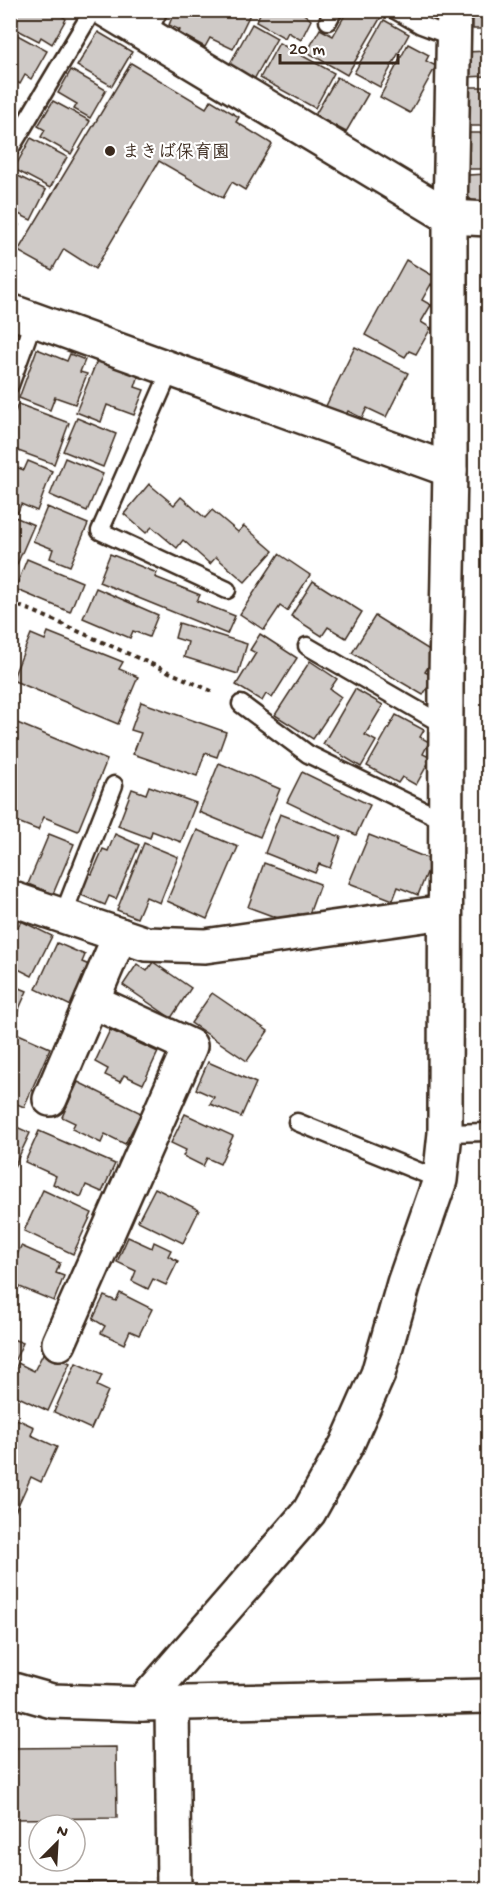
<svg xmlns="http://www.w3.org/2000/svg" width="499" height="1900" viewBox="0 0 499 1900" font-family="'Gochi Hand','Klee One',sans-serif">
<rect width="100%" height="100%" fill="#fff"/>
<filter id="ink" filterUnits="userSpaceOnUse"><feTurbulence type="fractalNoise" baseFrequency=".0167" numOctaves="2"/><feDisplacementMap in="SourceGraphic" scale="12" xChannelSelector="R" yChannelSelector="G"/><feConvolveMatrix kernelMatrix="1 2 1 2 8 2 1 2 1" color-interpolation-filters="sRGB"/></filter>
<g filter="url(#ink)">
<g fill="#cfcac7" stroke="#3b2a1e" stroke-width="1.5">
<polygon points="10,10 53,10 66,19 52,44 41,37 39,41 10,26"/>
<polygon points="175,10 252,10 233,49 210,38 205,47 179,33 180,30 169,25"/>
<polygon points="262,10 299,10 311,20 301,40 288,32 285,38 256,22"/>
<polygon points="348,10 369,10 381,17 347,75 307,52 320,29 333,36"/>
<rect x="473" y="10" width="15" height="19"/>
<polygon points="384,20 409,34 380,87 354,73"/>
<polygon points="252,24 277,38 252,83 227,69"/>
<polygon points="10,31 47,51 31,79 25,75 20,84 10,78"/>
<polygon points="98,32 132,52 112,86 77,66"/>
<polygon points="279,43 334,73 315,108 260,78"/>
<polygon points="408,44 429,55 426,61 436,66 410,113 380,97"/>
<polygon points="488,51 488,76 466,77 466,52"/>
<polygon points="131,63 206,108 211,100 239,117 236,122 272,144 245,190 232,182 223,198 159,161 95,269 64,249 52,270 18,251"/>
<polygon points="71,70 106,90 90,118 74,109 77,104 58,93"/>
<polygon points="337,77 368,94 346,132 315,115"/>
<rect x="468" y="87" width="20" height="39"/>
<polygon points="53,101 90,121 71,154 41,137 45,130 38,126"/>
<rect x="468" y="133" width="20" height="36"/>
<polygon points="31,138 67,157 50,188 14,169"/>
<polygon points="10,172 46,190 31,220 10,210"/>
<polygon points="488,174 488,202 474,202 467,196 468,175"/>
<polygon points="10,221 19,225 10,242"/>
<polygon points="406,260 435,277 422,300 431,305 421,322 431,328 416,354 409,351 405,357 365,335"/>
<polygon points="355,347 408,373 386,417 367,408 362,418 348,411 345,417 326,406"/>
<polygon points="37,349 67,361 70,354 85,360 80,372 87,374 75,404 55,397 50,410 19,398"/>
<polygon points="98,358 139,375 135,387 144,390 134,415 107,405 101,422 76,412"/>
<polygon points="18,404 69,423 54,464 10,448 10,425"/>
<polygon points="77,418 116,434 103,467 63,451"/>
<polygon points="65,458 103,474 87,511 50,495"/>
<polygon points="28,461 52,471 37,511 21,504 18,512 10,510 10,465 24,470"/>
<polygon points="149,484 174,505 181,497 205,518 212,510 238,532 244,526 273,551 245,582 216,557 210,564 183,540 177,548 152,527 146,533 124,514"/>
<polygon points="47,507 88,524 70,566 50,558 53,549 33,541"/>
<polygon points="10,515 34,525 15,569 10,567"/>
<polygon points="110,554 157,573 155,577 200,595 197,601 235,616 227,634 99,582"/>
<polygon points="279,554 310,575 287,611 280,606 264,630 240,614"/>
<polygon points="27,559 82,582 70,612 15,589"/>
<polygon points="313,581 362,612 346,638 328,627 322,636 291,616"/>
<polygon points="96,588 158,615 149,637 133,631 130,638 83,618"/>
<polygon points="375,616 436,654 425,672 434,677 423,695 352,653"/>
<polygon points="179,623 247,644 238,674 184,657 188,642 175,638"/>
<polygon points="48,632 123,662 119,669 138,677 118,724 12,680 31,634 45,640"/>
<polygon points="260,634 297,658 272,698 266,694 262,701 236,685 256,653 250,650"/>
<polygon points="310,661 337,679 330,689 341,697 313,739 275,715"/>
<polygon points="355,689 383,705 365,735 376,741 361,767 323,744"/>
<polygon points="141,702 226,732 217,757 205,753 197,776 133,754 141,733 131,730"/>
<polygon points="396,715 424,730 420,737 429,742 423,754 431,758 416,785 402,777 398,783 367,766"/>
<polygon points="10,720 107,760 78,831 44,817 38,830 10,819"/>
<polygon points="219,763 280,789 260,837 199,812"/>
<polygon points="302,772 370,805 356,835 287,802"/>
<polygon points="149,786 196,803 181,842 152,831 150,838 118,826 132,789 146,794"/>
<polygon points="280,814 341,837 330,868 319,864 315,873 265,853"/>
<polygon points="197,830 238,847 207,919 167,901"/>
<polygon points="49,834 74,844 53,894 28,884"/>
<polygon points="115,834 139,845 116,899 109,896 105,905 79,894 89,873 92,874 103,849 108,851"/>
<polygon points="369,835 432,860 418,895 398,887 393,900 349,883"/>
<polygon points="144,843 178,857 160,903 146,897 137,918 117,910"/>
<polygon points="264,863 320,884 308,917 298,914 294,924 248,907"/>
<polygon points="21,921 52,936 32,976 10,965 10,923 18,927"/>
<polygon points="57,943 85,955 82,962 89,965 71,1006 36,989"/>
<polygon points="153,962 191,988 171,1018 123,985 137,964 147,971"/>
<polygon points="10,984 27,991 10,1029"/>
<polygon points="212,993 268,1031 247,1061 191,1023"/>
<polygon points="110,1030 158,1052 143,1084 124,1075 120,1082 105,1075 108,1069 95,1062"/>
<polygon points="14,1032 50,1048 24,1107 10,1101 10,1041"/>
<polygon points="208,1062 256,1083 241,1117 210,1104 214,1097 196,1089"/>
<polygon points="78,1082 141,1113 125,1144 105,1134 101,1143 72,1129 75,1123 62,1117"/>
<polygon points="185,1114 233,1136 220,1164 207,1158 203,1166 183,1156 186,1150 171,1143"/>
<polygon points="10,1124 30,1133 12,1171 10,1170"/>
<polygon points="39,1131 115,1164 102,1192 86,1185 81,1197 53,1184 56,1176 25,1162"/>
<polygon points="155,1188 199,1210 183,1243 138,1221"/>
<polygon points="43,1190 92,1213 73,1254 24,1231"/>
<polygon points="128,1237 152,1248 154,1242 171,1250 168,1256 178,1261 166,1285 153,1279 148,1289 132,1281 136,1271 117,1262"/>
<polygon points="21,1246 60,1263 56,1273 64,1276 54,1301 10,1283 10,1271"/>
<polygon points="120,1293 152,1309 139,1335 130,1331 124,1344 101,1333 105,1326 93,1319 104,1296 116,1301"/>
<polygon points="10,1338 23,1343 10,1370"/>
<polygon points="44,1352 70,1363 48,1411 10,1393 10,1380 18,1363 34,1371"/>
<polygon points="76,1363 102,1375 97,1386 108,1391 91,1429 54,1412"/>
<polygon points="10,1416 34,1427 31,1435 57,1447 41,1482 31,1477 14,1514 10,1513"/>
<polygon points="116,1747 117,1818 10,1819 10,1748"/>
<polygon points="135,1882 135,1890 10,1890 10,1883"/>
</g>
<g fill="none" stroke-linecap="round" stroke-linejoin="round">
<defs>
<g id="lane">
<polyline points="395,10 421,25 453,37"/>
<polyline points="328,21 334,10"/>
<polyline points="147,35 159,10"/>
<polyline points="10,149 93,10"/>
<polyline points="171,369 100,531 227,590"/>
<polyline points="10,385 34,319"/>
<polyline points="307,646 447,727"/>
<polyline points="241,704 308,754 445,821"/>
<polyline points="63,915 114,785"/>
<polyline points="297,1122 440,1180"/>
<polyline points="445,1133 488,1132"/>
</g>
<g id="street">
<polyline points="106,10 450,217 488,219"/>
<polyline points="10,311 450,470"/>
<polyline points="10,898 146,944 205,946 445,912"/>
<polyline points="50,1099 120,935"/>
<polyline points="59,1343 190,1046 92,1001"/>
<polyline points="10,1689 52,1701 142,1704 488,1696"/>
<polyline points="142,1704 309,1512 347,1444 378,1374 404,1283 440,1180 445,1133 446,676 450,470 450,217 454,10"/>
<polyline points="172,1704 174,1890"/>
</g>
</defs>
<use href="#lane" stroke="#3b2a1e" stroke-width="21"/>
<use href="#street" stroke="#3b2a1e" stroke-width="38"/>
<polyline stroke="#3b2a1e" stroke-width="4" stroke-dasharray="4.5 4.5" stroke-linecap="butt" points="10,603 33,611 216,693"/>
<use href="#lane" stroke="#fff" stroke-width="16"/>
<use href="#street" stroke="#fff" stroke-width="33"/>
</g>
</g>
<circle fill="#3b2a1e" stroke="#fff" stroke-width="2" cx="110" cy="151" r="6"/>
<g text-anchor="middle" stroke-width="4.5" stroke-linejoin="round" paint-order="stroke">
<g font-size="18" font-weight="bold" fill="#3b2a1e" stroke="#fff" text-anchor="start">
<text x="122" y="157">まきば保育園</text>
</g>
</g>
<rect width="499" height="1900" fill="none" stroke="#fff" stroke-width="36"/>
<rect x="18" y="18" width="463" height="1864" fill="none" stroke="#3b2a1e" stroke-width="2" filter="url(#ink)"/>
<g transform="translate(57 1843) rotate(24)"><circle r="28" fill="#ffffff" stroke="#b1aaa5" stroke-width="1.5"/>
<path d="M0-4.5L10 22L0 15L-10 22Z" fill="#3b2a1e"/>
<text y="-9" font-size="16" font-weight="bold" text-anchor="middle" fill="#3b2a1e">N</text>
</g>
<path d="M280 54v9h118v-9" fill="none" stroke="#3b2a1e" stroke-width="3"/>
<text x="289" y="54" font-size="18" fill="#3b2a1e" stroke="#ffffff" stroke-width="4.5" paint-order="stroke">20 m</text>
</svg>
